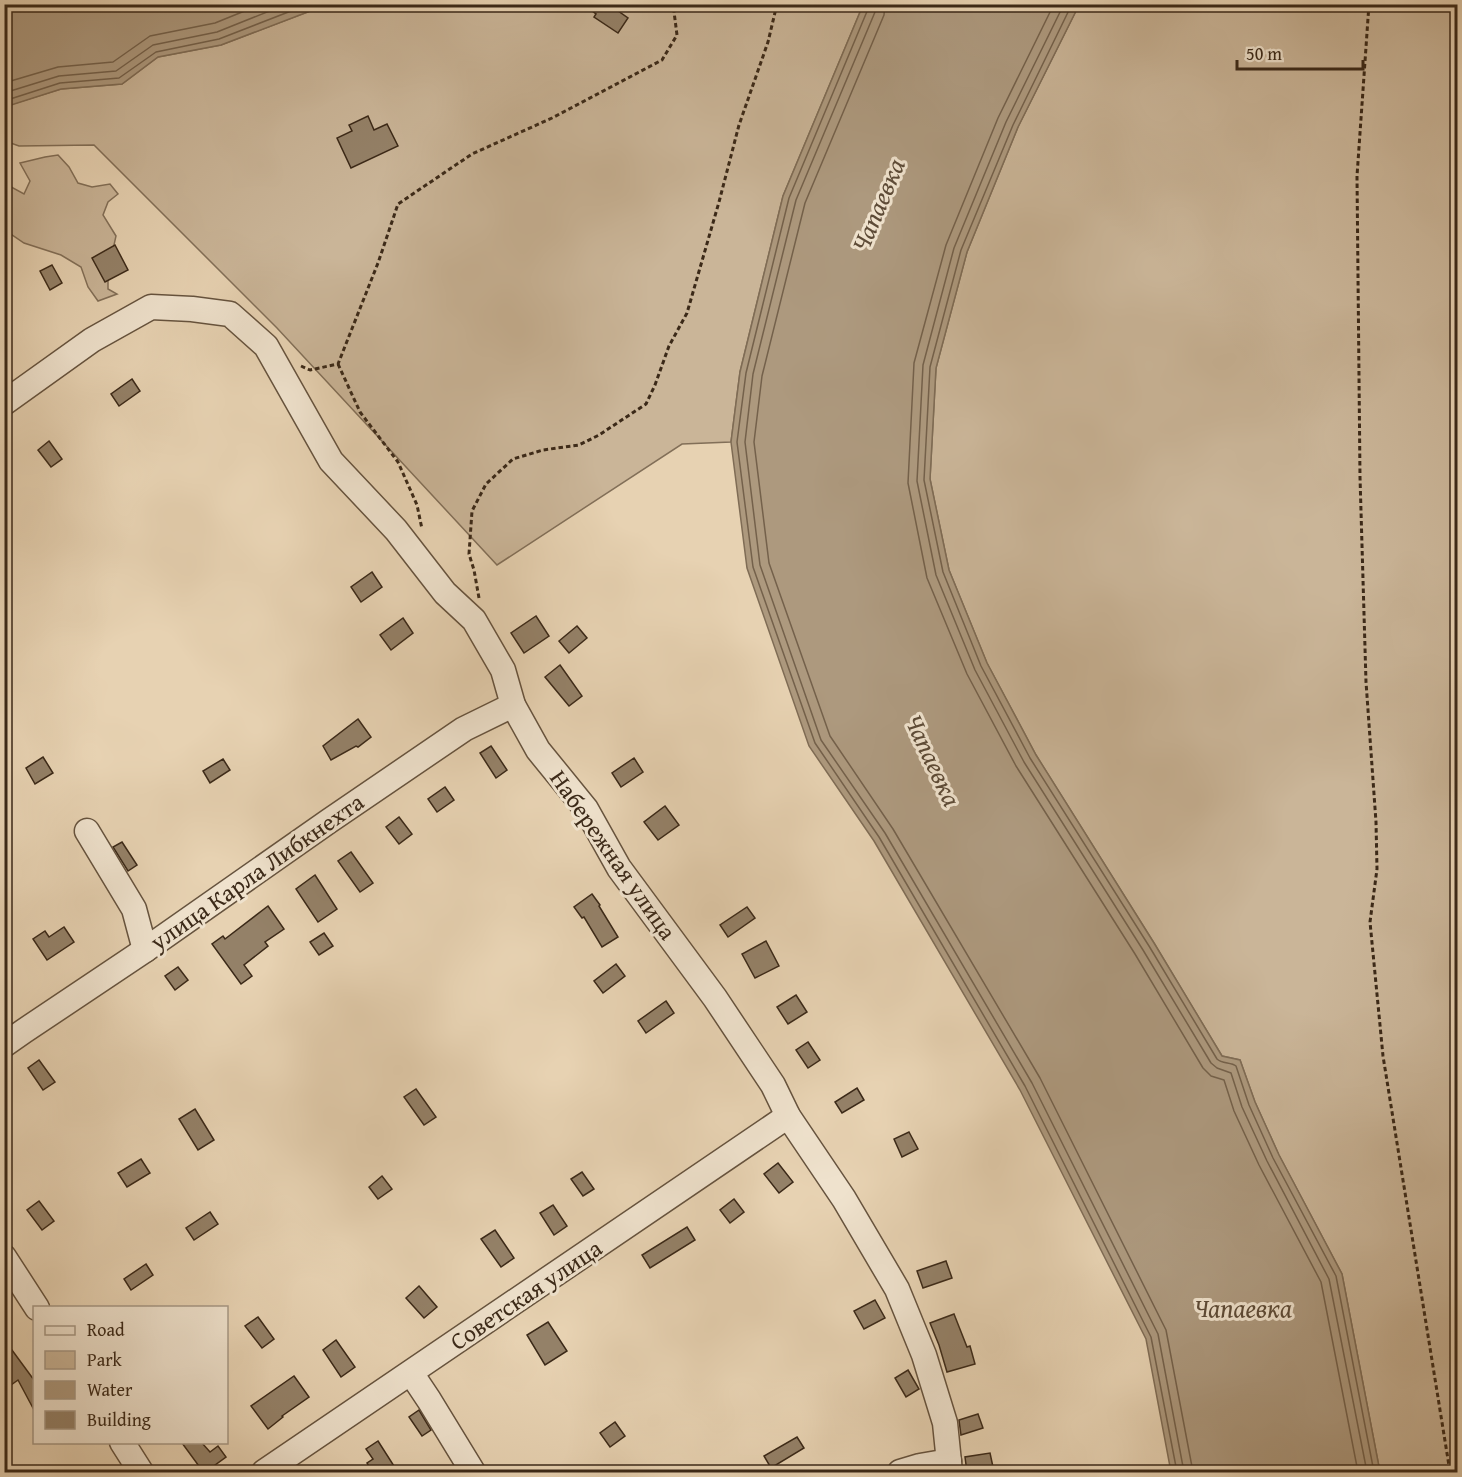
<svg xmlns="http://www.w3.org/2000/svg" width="1462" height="1477" viewBox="0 0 1462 1477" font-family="'Gentium Book Plus',serif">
<rect width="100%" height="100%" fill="#e7d2b2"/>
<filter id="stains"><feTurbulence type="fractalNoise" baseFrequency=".00333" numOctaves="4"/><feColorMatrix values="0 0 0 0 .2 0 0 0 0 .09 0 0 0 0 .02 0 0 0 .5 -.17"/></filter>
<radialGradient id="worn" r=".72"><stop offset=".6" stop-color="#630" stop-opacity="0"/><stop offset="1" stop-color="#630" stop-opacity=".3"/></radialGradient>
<g fill="#cab598" stroke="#826f58" stroke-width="1.5">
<polygon points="326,5 863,5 783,196 740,372 731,442 682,444 497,565 277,328 94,145 19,146 5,141 4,107 6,106 61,89 122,84 158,57 221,45"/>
<polygon points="1079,5 1457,5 1457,1472 1380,1472 1342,1274 1279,1155 1255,1102 1240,1060 1222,1056 1154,943 1036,755 987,663 949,570 930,479 936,368 967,252 1018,127"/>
<polygon points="58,155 69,167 78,183 92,187 110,184 118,194 108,202 103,215 116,236 108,272 108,289 117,294 98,301 88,287 81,267 61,255 24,243 5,230 4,183 24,194 30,181 20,163 45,157"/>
</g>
<g fill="#ad997e" stroke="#7f6c55" stroke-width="1.5">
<polygon points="5,4 326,4 326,5 221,45 158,57 122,84 61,89 5,107"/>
<polygon points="863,5 1079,5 1018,127 967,252 936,368 930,479 949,570 987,663 1036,755 1154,943 1222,1056 1240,1060 1255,1102 1279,1155 1342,1274 1380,1472 1171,1472 1146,1339 1020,1090 874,841 809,746 747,568 731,442 740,372 783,196"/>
</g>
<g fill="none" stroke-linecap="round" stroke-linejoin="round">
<g stroke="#74614b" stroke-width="1.5">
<polyline points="868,4 868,9 789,198 746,373 737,442 753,567 815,743 879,837 1025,1086 1151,1337 1177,1472"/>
<polyline points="876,4 875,12 796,200 753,374 745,442 760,565 821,740 885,833 1032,1083 1158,1334 1184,1472"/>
<polyline points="885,4 884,15 805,203 762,376 754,442 769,563 830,736 893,829 1040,1078 1166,1330 1193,1472"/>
<polyline points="1054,4 998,118 946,245 914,363 908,483 927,578 967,674 1016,766 1135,954 1203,1068 1211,1076 1224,1080 1234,1111 1259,1165 1321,1282 1358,1472"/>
<polyline points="1064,4 1006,122 954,248 923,365 917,481 936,575 975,670 1024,762 1143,950 1211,1063 1217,1068 1231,1073 1242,1107 1267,1161 1329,1279 1367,1472"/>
<path d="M1072,4L1013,125L961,250L930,367L924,480L943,572L981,666L1030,758L1149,946L1217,1059C1222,1064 1231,1062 1236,1066L1249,1105L1273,1158L1336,1276L1374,1472"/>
<polyline points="4,83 58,67 113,62 150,36 215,23 262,4"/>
<polyline points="4,93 59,76 116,71 153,45 217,32 287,4"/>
<polyline points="4,101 60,83 119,78 156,52 219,39 309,4"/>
</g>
</g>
<g fill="#948168" stroke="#3b2918" stroke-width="1.5">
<polygon points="583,4 608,4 628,18 618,33 594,17 596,14"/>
<polygon points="368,116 374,130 387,124 398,146 351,168 337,138 352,131 349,125"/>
<polygon points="115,245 128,270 105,282 92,258"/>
<polygon points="52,265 62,283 50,290 40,271"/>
<polygon points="132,379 140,391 119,406 111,394"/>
<polygon points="49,441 62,459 51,467 38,450"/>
<polygon points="372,572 382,587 361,602 351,587"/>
<polygon points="536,616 549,636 524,653 511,633"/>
<polygon points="403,618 413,633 391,650 380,635"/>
<polygon points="577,626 587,638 569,653 559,641"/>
<polygon points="560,665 582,696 569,706 545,677"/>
<polygon points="358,719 371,737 358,747 356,746 331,760 323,746"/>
<polygon points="491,746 507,770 496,778 480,753"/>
<polygon points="43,757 53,773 35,784 26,768"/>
<polygon points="634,758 643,772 621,787 612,773"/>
<polygon points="223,759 230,770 210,783 203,771"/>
<polygon points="445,787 454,800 437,812 428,799"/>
<polygon points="665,806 679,825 658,840 644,822"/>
<polygon points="399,817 412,834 399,844 386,827"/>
<polygon points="122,842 137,865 128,871 113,847"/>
<polygon points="351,852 373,883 360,892 338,861"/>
<polygon points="315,875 337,909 318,922 296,889"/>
<polygon points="592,894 600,905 599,906 618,937 602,947 584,917 582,918 574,907"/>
<polygon points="268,906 284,929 265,942 268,946 244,965 252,976 241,984 212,944 223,936 225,939"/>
<polygon points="747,907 755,918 728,937 720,925"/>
<polygon points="64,927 74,942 47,960 33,939 45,931 49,937"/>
<polygon points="324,933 333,946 319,955 310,942"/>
<polygon points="766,941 779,966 755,978 742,954"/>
<polygon points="616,964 625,976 603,993 594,981"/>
<polygon points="178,967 188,980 175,990 165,976"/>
<polygon points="796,995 807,1012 788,1024 777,1007"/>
<polygon points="666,1001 674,1013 646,1033 638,1021"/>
<polygon points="808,1042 820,1060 808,1068 796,1050"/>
<polygon points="39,1060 55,1082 43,1090 28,1068"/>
<polygon points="857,1088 864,1100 842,1113 835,1102"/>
<polygon points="416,1089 436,1117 424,1125 404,1097"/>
<polygon points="195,1109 214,1140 198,1150 179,1119"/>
<polygon points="909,1132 918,1149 902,1157 894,1139"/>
<polygon points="141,1159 150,1173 127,1187 118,1173"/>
<polygon points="778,1163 793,1182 779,1193 764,1174"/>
<polygon points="582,1172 594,1189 583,1196 571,1179"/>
<polygon points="382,1176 392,1189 378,1199 369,1187"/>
<polygon points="734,1199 744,1212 730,1223 720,1210"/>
<polygon points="39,1201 54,1221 42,1230 27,1210"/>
<polygon points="553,1205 567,1226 554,1235 540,1213"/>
<polygon points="210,1212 218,1224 194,1240 186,1228"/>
<polygon points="687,1227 695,1240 650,1268 642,1255"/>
<polygon points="495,1230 514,1258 501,1267 481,1239"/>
<polygon points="946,1261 952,1278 923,1288 917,1271"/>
<polygon points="146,1264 153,1275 131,1290 124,1279"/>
<polygon points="419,1286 437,1307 424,1318 406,1298"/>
<polygon points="875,1300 885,1318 864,1329 854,1311"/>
<polygon points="954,1314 967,1347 970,1346 975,1364 947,1372 939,1345 930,1323"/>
<polygon points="258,1317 274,1339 262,1348 245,1326"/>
<polygon points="548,1322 567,1351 545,1365 527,1335"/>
<polygon points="336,1340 355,1367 341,1377 323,1350"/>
<polygon points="9,1346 34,1380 34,1410 18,1380 4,1390 4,1371 11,1366 4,1354 4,1349"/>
<polygon points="908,1370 919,1389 906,1397 895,1378"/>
<polygon points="294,1376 309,1397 282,1416 283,1417 268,1429 251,1406"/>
<polygon points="419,1410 431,1430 422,1436 409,1417"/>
<polygon points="978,1414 983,1428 961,1435 959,1420"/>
<polygon points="615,1422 625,1436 610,1447 600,1433"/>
<polygon points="797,1437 804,1448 771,1468 764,1456"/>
<polygon points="378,1441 394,1466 383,1473 373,1473 367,1463 373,1459 366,1449"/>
<polygon points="182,1443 202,1443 210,1452 218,1446 226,1457 204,1473"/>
<polygon points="990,1453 993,1467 967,1472 965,1457"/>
</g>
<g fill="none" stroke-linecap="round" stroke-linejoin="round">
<defs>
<g id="minor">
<polyline points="4,403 92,340 151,307 192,309 230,314 266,346 331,461 396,530 445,593 474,620 503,670 513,705 538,750 586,809 619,868 715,998 773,1085 788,1116 844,1199 897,1289 924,1355 945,1423 950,1472"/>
<polyline points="87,831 134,909 145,950"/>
<polyline points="4,1045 24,1031 145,950 329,821 464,729 513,705"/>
<polyline points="4,1257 37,1308"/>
<polyline points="411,1373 429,1400 473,1472"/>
<polyline points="122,1442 141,1472"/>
<polyline points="264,1472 788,1116"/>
<polyline points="900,1472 920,1466 949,1461"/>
</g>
</defs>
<use href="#minor" stroke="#66533e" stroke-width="27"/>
<g stroke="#3b2918" stroke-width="3" stroke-dasharray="4.5 3" stroke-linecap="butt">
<polyline points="1369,4 1357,176 1360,477 1366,682 1376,822 1377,869 1370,922 1383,1056 1450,1472"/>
<polyline points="338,364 360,412 398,462 417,505 422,529"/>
<polyline points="301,366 310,370 338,364 378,263 398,204 472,154 552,118 662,60 677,35 673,4"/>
<polyline points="479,598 474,570 469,554 472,511 486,484 513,459 543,450 579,445 599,435 646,404 655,385 669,346 687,313 719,202 739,125 768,42 777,4"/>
</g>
<use href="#minor" stroke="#efe2cd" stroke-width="24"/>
</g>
<g text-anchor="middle" stroke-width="6" stroke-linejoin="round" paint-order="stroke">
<g font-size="24" fill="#3b2918" stroke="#efe2cd">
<text transform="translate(613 855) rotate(55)" y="8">Набережная улица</text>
<text transform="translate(257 872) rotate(-35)" y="8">улица Карла Либкнехта</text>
<text transform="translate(526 1295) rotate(-34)" y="8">Советская улица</text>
</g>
<g font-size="26" font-style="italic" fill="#5d4b37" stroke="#efe2cd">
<text transform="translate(878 205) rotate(-67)" y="9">Чапаевка</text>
<text transform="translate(933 760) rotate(65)" y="9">Чапаевка</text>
<text x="1243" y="1317">Чапаевка</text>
</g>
</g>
<rect width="1462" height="1477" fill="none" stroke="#e7d2b2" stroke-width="24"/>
<rect x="6" y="6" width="1450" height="1465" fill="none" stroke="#3b2918" stroke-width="3"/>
<rect x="12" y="12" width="1438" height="1453" fill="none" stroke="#3b2918" stroke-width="1.5"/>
<rect x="33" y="1306" width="195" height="138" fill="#efe2cd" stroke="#a79885" stroke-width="1.5"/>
<rect x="45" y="1326" width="30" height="9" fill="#efe2cd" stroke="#a79885" stroke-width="1.5"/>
<text x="87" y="1336" font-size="18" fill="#3b2918">Road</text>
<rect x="45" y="1351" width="30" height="18" fill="#cab598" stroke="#a79885" stroke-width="1.5"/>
<text x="87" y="1366" font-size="18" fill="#3b2918">Park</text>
<rect x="45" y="1381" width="30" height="18" fill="#ad997e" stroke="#a79885" stroke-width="1.5"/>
<text x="87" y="1396" font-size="18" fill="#3b2918">Water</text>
<rect x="45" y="1411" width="30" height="18" fill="#948168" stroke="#a79885" stroke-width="1.5"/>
<text x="87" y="1426" font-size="18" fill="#3b2918">Building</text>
<path d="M1237 60v9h126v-9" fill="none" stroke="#3b2918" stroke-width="3"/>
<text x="1246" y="60" font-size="18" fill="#3b2918" stroke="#efe2cd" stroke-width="4.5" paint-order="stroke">50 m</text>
<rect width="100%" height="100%" filter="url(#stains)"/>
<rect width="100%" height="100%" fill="url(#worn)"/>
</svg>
